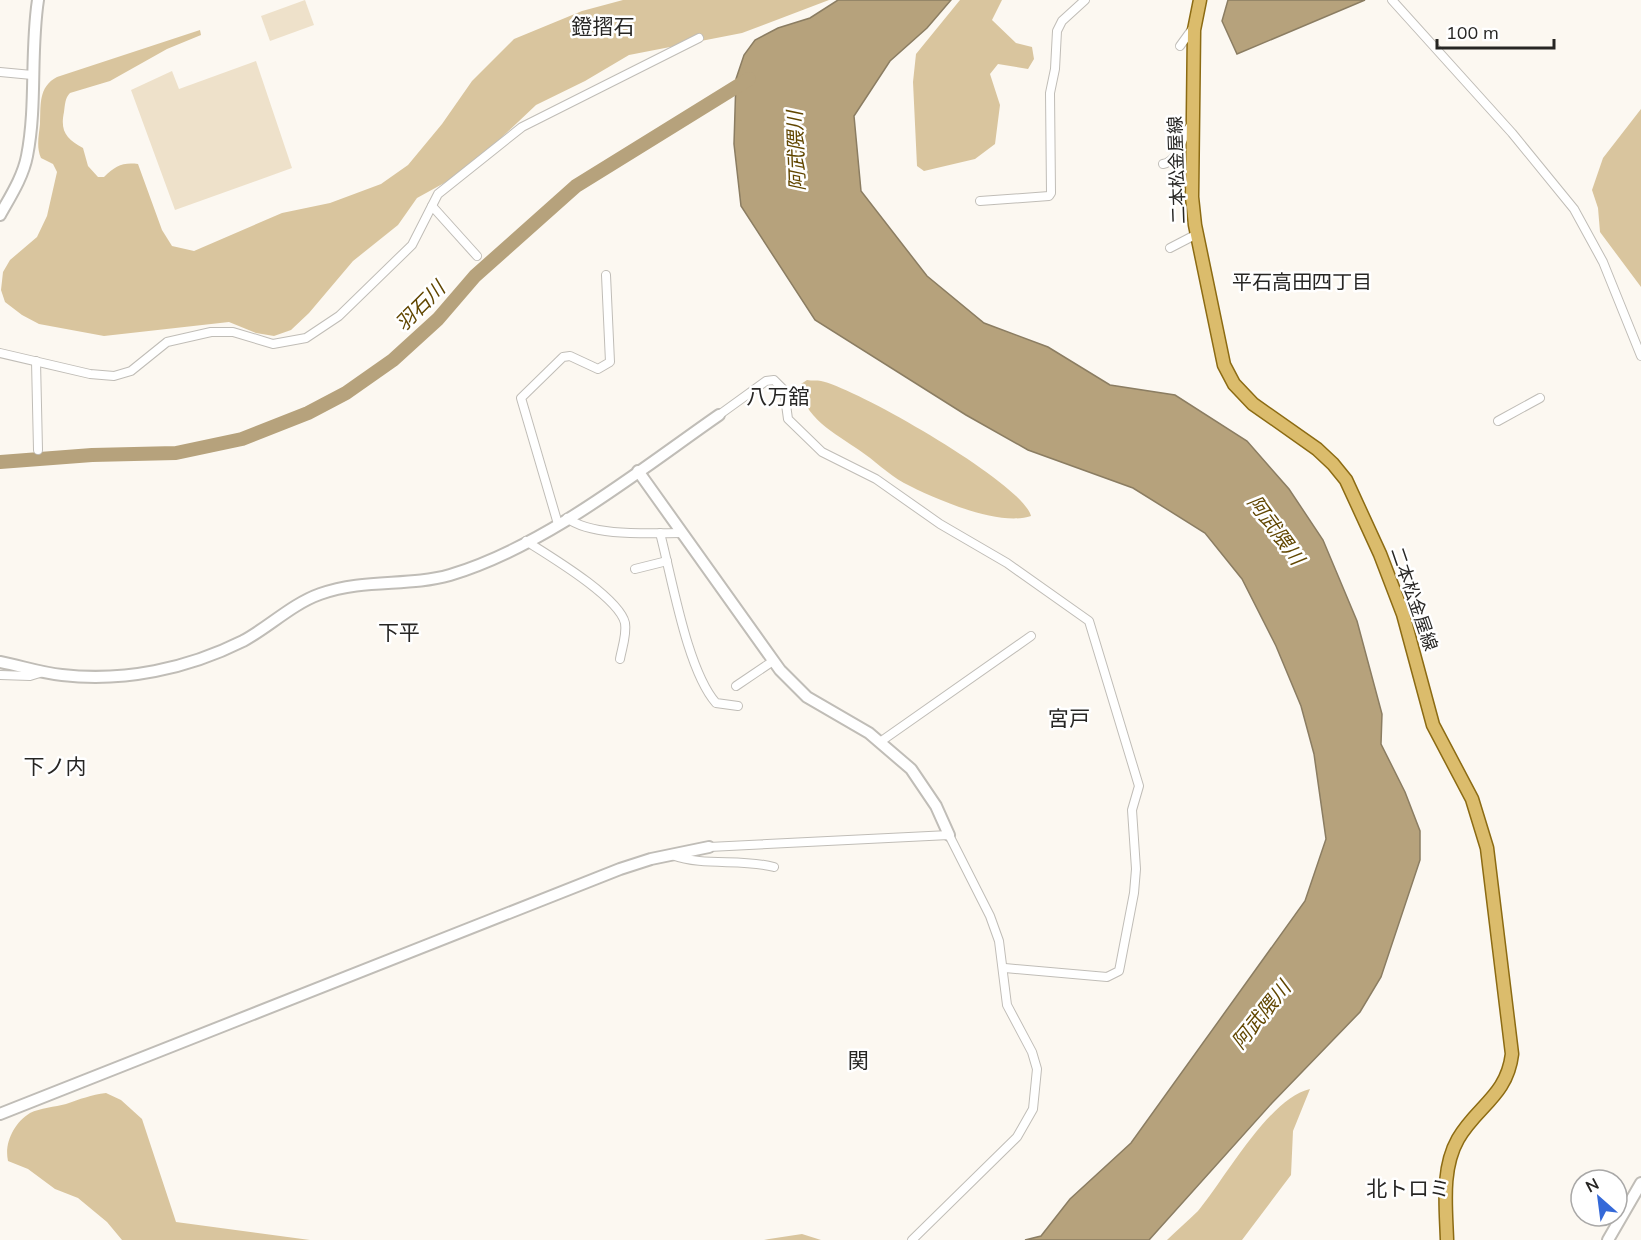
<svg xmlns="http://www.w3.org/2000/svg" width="1641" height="1240" viewBox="0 0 1641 1240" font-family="Mulish,'Noto Sans JP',sans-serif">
<rect width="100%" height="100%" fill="#fcf8f1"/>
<g fill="#eee1ca">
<polygon points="305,0 314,25 270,41 261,16"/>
<polygon points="256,61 292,168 175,210 131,90 172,71 179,89"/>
</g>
<g fill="#d9c59e">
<path d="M623,0H829L742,33L629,55L585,81L536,105L466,171L417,198L398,225L353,261L309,313L291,330L274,336L256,333L229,322L104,336L39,324L22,315L5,302L1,290L3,272L10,260L37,237L47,216L57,172L53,164L41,158C36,147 39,135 40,124C41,105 38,87 57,77L200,30L201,35L167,49L110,81L70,93C65,98 65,105 64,112C60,131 66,139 83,148L88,166L98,177H104C115,166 123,162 138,164L162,230L172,246L194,251L282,213L330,203L381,184L408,165L442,124L472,81L514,39L582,11Z"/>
<polygon points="960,0 1002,0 992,20 1016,43 1032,47 1034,59 1028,69 998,64 990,74 1000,105 995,144 975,159 924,171 917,166 913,82 916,54"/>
<polygon points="1641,109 1641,287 1600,232 1598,208 1592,190 1603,158"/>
<path d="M807,380C812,381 817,380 821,381C856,388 1024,484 1031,516C998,527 933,498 904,483C888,474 874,460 859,450C836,434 800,416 801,384Z"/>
<path d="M1310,1089L1293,1131L1291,1175L1242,1240H1167C1177,1230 1188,1221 1198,1211C1225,1179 1269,1098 1310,1089Z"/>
<path d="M106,1093L121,1100L142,1119L176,1222L310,1240H122L107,1222L78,1198L55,1189L28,1169L8,1161C4,1143 14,1123 30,1113C40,1108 55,1107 66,1104C80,1099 91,1095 106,1093Z"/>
<polygon points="802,1234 821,1240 764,1240 769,1239"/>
</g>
<g fill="#b6a27c" stroke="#8b7d62" stroke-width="1.5">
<polygon points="838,0 951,0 927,28 890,61 854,116 861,191 927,276 984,323 1048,347 1110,385 1175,395 1247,441 1289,489 1323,540 1357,621 1382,714 1381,744 1405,792 1420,831 1420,860 1381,977 1360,1012 1272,1103 1149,1240 1025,1240 1041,1236 1070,1199 1131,1143 1305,901 1326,839 1314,754 1301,706 1276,646 1242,579 1205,533 1133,488 1028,450 966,415 815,320 741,206 734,144 736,79 744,55 755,40 778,28 810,18"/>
<polygon points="1228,0 1365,0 1237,54 1222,21"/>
</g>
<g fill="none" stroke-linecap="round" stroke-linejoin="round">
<polyline stroke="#b6a27c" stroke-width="14" points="0,462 92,455 176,453 242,439 308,413 346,393 393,360 438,319 475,276 576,186 749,79"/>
<defs>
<g id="street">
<polyline points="1392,0 1512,133 1574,209 1603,262 1641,356"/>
<polyline points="1180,46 1193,28"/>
<polyline points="0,72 32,75"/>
<path d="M1163,164C1181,160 1180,136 1192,124"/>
<polyline points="980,201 1049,196 1051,193 1050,93 1055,69 1057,31 1062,21 1085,0"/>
<polyline points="432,206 477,256"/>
<polyline points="1170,248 1197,234"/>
<polyline points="0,353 90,374 114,376 131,371 167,342 211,332 233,332 273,344 306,338 339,316 412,245 438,194 522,127 699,38"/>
<polyline points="36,361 38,450"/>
<polyline points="719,415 766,381 774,380 784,390 788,419 822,452 876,479 940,524 1007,563 1089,621 1139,786 1132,810 1136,869 1134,893 1120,966 1119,971 1107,977 1005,968"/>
<polyline points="1498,421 1540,398"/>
<path d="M567,518C592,537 651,533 682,533"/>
<polyline points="558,524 521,398 563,357 570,356 598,369 610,362 606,275"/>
<path d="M660,533C672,578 687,670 716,703L738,706"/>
<path d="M526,541C548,555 619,597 625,623C627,634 622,648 620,659"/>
<polyline points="635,569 667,561"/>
<polyline points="0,675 30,676 43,672"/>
<polyline points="736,686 773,661"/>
<polyline points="880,742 1031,636"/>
<polyline points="709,847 949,835 990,916 999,941 1007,1005 1032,1052 1037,1069 1033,1109 1017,1137 912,1240"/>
<path d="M672,855C705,867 740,858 774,867"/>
</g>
<g id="secondary">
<path d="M0,215C10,197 23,177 27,156C37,105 30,52 38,0"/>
<polyline points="638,471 780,670 807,697 869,733 911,769 936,806 949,835"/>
<path d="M0,662C21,666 41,673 62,675C124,682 187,669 243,641C269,627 292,604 320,594C365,578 408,587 450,575C546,546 637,472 719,415"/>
<polyline points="0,1114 620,869 651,859 709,847"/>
<polyline points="1608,1240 1641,1183"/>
</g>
<path id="primary" d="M1200,0L1194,30L1192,197L1195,225L1224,365L1234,384L1253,404L1317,449L1333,464L1346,480L1380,554L1403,614L1433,725L1472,799L1487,848L1512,1054C1507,1096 1477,1106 1458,1139C1441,1169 1446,1207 1447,1240"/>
</defs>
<use href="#street" stroke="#c0bdb7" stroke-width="10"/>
<use href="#secondary" stroke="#c0bdb7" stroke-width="14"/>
<use href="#primary" stroke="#8c6b13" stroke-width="15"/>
<use href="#street" stroke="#fff" stroke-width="8"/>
<use href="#secondary" stroke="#fff" stroke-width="10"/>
<use href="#primary" stroke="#dbbc6c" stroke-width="12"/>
</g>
<g text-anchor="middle" stroke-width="5" stroke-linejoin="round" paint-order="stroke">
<g font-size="18" fill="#272624" stroke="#fff">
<text transform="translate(1177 170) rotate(-92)" y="6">二本松金屋線</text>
<text transform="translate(1414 599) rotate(71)" y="6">二本松金屋線</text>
</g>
<g font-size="20" font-style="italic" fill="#614600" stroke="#fff">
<text transform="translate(796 151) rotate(-92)" y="7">阿武隈川</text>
<text transform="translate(420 306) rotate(-45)" y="7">羽石川</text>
<text transform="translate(1276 530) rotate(54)" y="7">阿武隈川</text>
<text transform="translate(1261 1015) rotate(-51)" y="7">阿武隈川</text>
</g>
<g font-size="20" fill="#272624" stroke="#fff">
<text x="1302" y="289">平石高田四丁目</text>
</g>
<g font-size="21" fill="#272624" stroke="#fff">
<text x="603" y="34">鐙摺石</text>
<text x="778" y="404">八万舘</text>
<text x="399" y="640">下平</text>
<text x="1069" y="726">宮戸</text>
<text x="55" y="774">下ノ内</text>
<text x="858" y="1068">関</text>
<text x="1408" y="1196">北トロミ</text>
</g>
</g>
<g transform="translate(1599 1198) rotate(332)"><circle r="28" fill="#ffffff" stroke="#a9a8a7" stroke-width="1.5"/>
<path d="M0-4.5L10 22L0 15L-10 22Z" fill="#3569d8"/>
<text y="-9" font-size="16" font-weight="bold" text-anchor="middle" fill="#272624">N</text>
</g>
<path d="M1437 39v9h117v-9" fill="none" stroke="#272624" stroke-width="3"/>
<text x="1446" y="39" font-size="18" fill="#272624" stroke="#ffffff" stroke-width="4.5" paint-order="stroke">100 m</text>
</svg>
